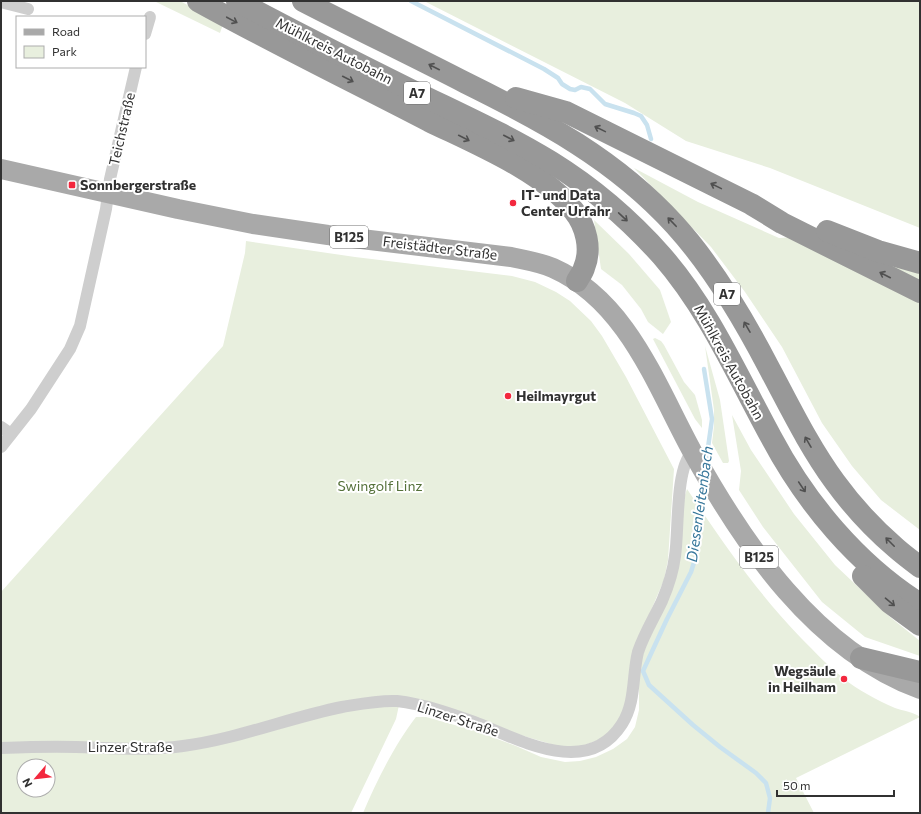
<svg xmlns="http://www.w3.org/2000/svg" width="921" height="814" viewBox="0 0 921 814" font-family="Commissioner,sans-serif">
<rect width="100%" height="100%" fill="#fff"/>
<g fill="#e8efde" fill-rule="evenodd">
<polygon points="154,1 180,1 223,24 220,33"/>
<polygon points="424,1 920,1 920,228 770,168 686,141 625,103"/>
<polygon points="634,168 698,202 779,238 810,236 920,271 920,530 881,500 852,466 822,423 782,347 745,292 711,247"/>
<polygon points="594,220 629,254 660,290 671,322 663,334 648,322 641,309 622,285 601,269"/>
<path d="M246,241L355,257L512,276L535,282L556,292L570,301L591,321L602,336L626,377L674,469L668,560L664,580L649,615L623,714L606,737L577,748L558,746L527,737L401,696L396,719L351,813H1V592L223,346L245,253ZM24,766H48V790H24Z"/>
<polygon points="655,338 661,341 664,345 684,382 695,395 702,420 702,428 695,419 653,339"/>
<polygon points="705,346 720,400 729,461 728,463 723,463 712,443 714,426 714,410"/>
<polygon points="732,415 751,450 794,514 835,565 890,617 920,641 920,656 865,637 822,602 763,527 739,490 741,471"/>
<path d="M687,489C723,543 756,591 801,638C814,651 828,666 843,678C858,690 877,700 895,708C903,711 914,712 920,717L796,778L814,813H363C376,782 395,744 416,717H426L476,731L516,746L541,757L565,762L580,761L596,757L613,749L627,739L635,727L639,710V673L642,657L649,639L666,603L685,495Z"/>
</g>
<g fill="none" stroke-linecap="round" stroke-linejoin="round">
<g stroke="#c9e2ef" stroke-width="4.5">
<polyline points="411,1 544,69 558,78 562,84 570,89 575,90 581,87 590,89 605,104 634,113 641,116 647,125 651,139"/>
<polyline points="704,369 712,419 706,462"/>
<polyline points="703,483 699,511 696,556 691,572 667,619 643,671 649,685 693,725 720,747 756,773 766,783 770,798 768,813"/>
</g>
<g stroke="#cecece" stroke-width="12">
<polyline points="1,2 28,9"/>
<polyline points="145,34 150,17"/>
<polyline points="1,427 11,434"/>
<polyline points="1,447 31,409 70,349 80,326 106,209 110,179 136,67"/>
<path d="M1,748C26,747 51,746 76,747C111,748 147,751 183,746C237,739 288,718 342,707C360,704 379,700 397,701C423,704 449,713 474,722C519,739 587,779 622,724C636,702 632,676 638,652C644,634 654,618 662,601C668,587 673,572 675,556C679,531 675,470 692,452"/>
</g>
<path stroke="#a9a9a9" stroke-width="20" d="M1,169L178,209L253,224L328,235L511,257C525,260 539,262 553,268C627,301 656,385 692,451C744,545 815,650 920,689"/>
<g stroke="#989898" stroke-width="22">
<path d="M198,1C274,43 352,81 429,121C474,143 543,171 574,211C586,226 592,249 584,268C583,272 579,277 577,281"/>
<path d="M237,1C295,32 354,62 413,91C460,114 507,135 551,162C593,188 630,220 662,256C709,310 737,375 771,437C806,503 857,564 920,604"/>
<path d="M303,1C357,29 412,55 466,83C543,121 616,160 675,225C713,267 742,316 768,366C789,405 808,445 835,482C851,504 875,530 896,548C904,555 912,561 920,567"/>
<polyline points="516,98 566,112 751,204 782,223 920,292"/>
<polyline points="827,231 878,251 920,263"/>
<polyline points="863,576 890,603 920,625"/>
<polyline points="861,658 920,672"/>
</g>
</g>
<defs><path id="oneway-shaft" d="M-6 0H5M1.5-3L5.5 0L1.5 3" fill="none" stroke-width="1.6" stroke-linecap="round" stroke-linejoin="round"/></defs>
<g stroke="#505050">
<use href="#oneway-shaft" transform="translate(232 20) rotate(28)"/>
<use href="#oneway-shaft" transform="translate(434 67) rotate(-153)"/>
<use href="#oneway-shaft" transform="translate(348 79) rotate(27)"/>
<use href="#oneway-shaft" transform="translate(600 129) rotate(-154)"/>
<use href="#oneway-shaft" transform="translate(464 138) rotate(27)"/>
<use href="#oneway-shaft" transform="translate(509 138) rotate(27)"/>
<use href="#oneway-shaft" transform="translate(716 186) rotate(-154)"/>
<use href="#oneway-shaft" transform="translate(623 217) rotate(43)"/>
<use href="#oneway-shaft" transform="translate(672 222) rotate(-134)"/>
<use href="#oneway-shaft" transform="translate(885 275) rotate(-153)"/>
<use href="#oneway-shaft" transform="translate(747 327) rotate(-120)"/>
<use href="#oneway-shaft" transform="translate(808 442) rotate(-120)"/>
<use href="#oneway-shaft" transform="translate(802 487) rotate(56)"/>
<use href="#oneway-shaft" transform="translate(890 542) rotate(-135)"/>
<use href="#oneway-shaft" transform="translate(890 602) rotate(40)"/>
</g>
<g fill="#f3283e" stroke="#fff" stroke-width="1.5">
<rect x="68" y="181" width="8" height="8" rx="2"/>
<circle cx="513" cy="203" r="4"/>
<circle cx="508" cy="396" r="4"/>
<circle cx="844" cy="679" r="4"/>
</g>
<g text-anchor="middle" stroke-width="4" stroke-linejoin="round" paint-order="stroke">
<g fill="#fff" stroke="#6f6f6f" stroke-width="1">
<rect x="404" y="82" width="26" height="22" rx="3"/>
<rect x="330" y="226" width="38" height="22" rx="3"/>
<rect x="714" y="283" width="26" height="22" rx="3"/>
<rect x="740" y="546" width="38" height="22" rx="3"/>
</g>
<g font-size="13" font-weight="bold" fill="#313131">
<text x="417" y="98">A7</text>
<text x="349" y="242">B125</text>
<text x="727" y="299">A7</text>
<text x="759" y="562">B125</text>
</g>
<g font-size="14" fill="#313131" stroke="#fff">
<text transform="translate(334 51) rotate(27)" y="5">Mühlkreis Autobahn</text>
<text transform="translate(122 129) rotate(-77)" y="5">Teichstraße</text>
<text transform="translate(440 248) rotate(7)" y="5">Freistädter Straße</text>
<text transform="translate(729 362) rotate(61)" y="5">Mühlkreis Autobahn</text>
<text transform="translate(458 719) rotate(18)" y="5">Linzer Straße</text>
<text x="130" y="752">Linzer Straße</text>
</g>
<g font-size="14" font-weight="bold" fill="#313131" stroke="#fff" text-anchor="start">
<text x="80" y="190">Sonnbergerstraße</text>
<text x="521" y="200">IT- und Data<tspan x="521" dy="16">Center Urfahr</tspan></text>
<text x="516" y="401">Heilmayrgut</text>
<text x="836" y="676" text-anchor="end">Wegsäule<tspan x="836" dy="16">in Heilham</tspan></text>
</g>
<g font-size="14" fill="#55713a" stroke="#fff">
<text x="380" y="491">Swingolf Linz</text>
</g>
<g font-size="15" font-style="italic" fill="#37779b" stroke="#fff">
<text transform="translate(700 504) rotate(-82)" y="5">Diesenleitenbach</text>
</g>
</g>
<rect width="921" height="814" fill="none" stroke="#313131" stroke-width="4"/>
<rect x="16" y="16" width="130" height="52" fill="#ffffff" stroke="#adadad"/>
<rect x="24" y="29" width="20" height="6" fill="#a9a9a9" stroke="#adadad"/>
<text x="52" y="36" font-size="12" fill="#313131">Road</text>
<rect x="24" y="46" width="20" height="12" fill="#e8efde" stroke="#adadad"/>
<text x="52" y="56" font-size="12" fill="#313131">Park</text>
<g transform="translate(36 778) rotate(242)"><circle r="19" fill="#ffffff" stroke="#adadad"/>
<path d="M0-3L7 15L0 10L-7 15Z" fill="#f3283e"/>
<text y="-6" font-size="11" font-weight="bold" text-anchor="middle" fill="#313131">N</text>
</g>
<path d="M777 790v6h117v-6" fill="none" stroke="#313131" stroke-width="2"/>
<text x="783" y="790" font-size="12" fill="#313131" stroke="#ffffff" stroke-width="3" paint-order="stroke">50 m</text>
</svg>
